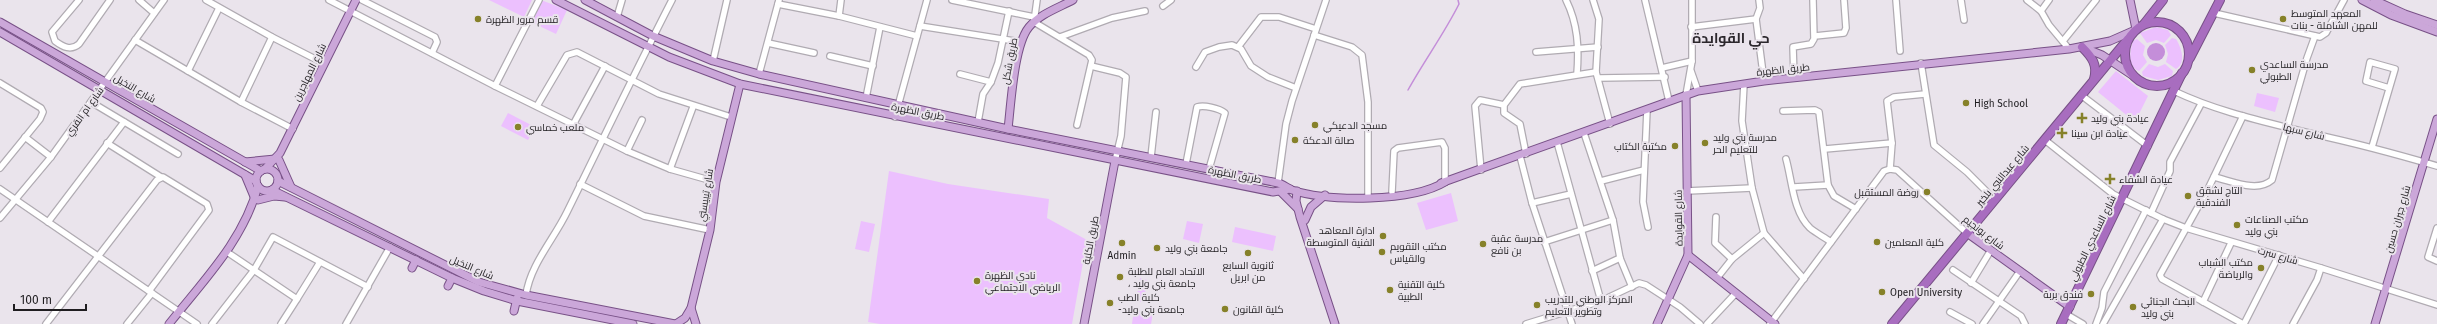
<svg xmlns="http://www.w3.org/2000/svg" width="2437" height="324" viewBox="0 0 2437 324" font-family="'Fira Sans',Cairo,sans-serif">
<rect width="100%" height="100%" fill="#eae4ec"/>
<g fill="#ecc0fe">
<polygon points="489,0 532,0 524,17"/>
<polygon points="541,0 567,10 556,34 531,22"/>
<polygon points="2156,27 2168,30 2171,35 2164,43 2156,40 2147,43 2140,33"/>
<path d="M2172,38L2176,39C2181,47 2187,63 2176,69L2166,62L2168,54L2165,45Z"/>
<path d="M2137,39L2145,46L2143,55L2147,62L2139,71C2127,67 2130,50 2133,41Z"/>
<polygon points="2149,64 2158,67 2165,64 2173,71 2172,76 2158,80 2143,76 2142,72"/>
<polygon points="2116,71 2148,96 2135,122 2098,92"/>
<polygon points="2257,93 2279,98 2275,112 2254,106"/>
<polygon points="508,113 535,127 528,140 501,126"/>
<polygon points="889,171 948,184 1049,199 1047,218 1087,240 1072,324 880,324 868,322"/>
<polygon points="1451,193 1458,221 1426,230 1417,203"/>
<polygon points="861,221 875,224 869,252 855,249"/>
<polygon points="1187,221 1203,224 1199,243 1183,239"/>
<polygon points="1235,227 1276,236 1273,251 1232,242"/>
<polygon points="1140,278 1147,280 1145,294 1148,295 1147,303 1136,301"/>
<polygon points="1134,309 1153,313 1151,324 1132,324"/>
</g>
<circle fill="#c48ed9" cx="2156" cy="52" r="9"/>
<g fill="none" stroke-linecap="round" stroke-linejoin="round">
<path stroke="#c48ed9" stroke-width="1.5" d="M1408,90C1424,61 1444,34 1459,4L1458,0"/>
<defs>
<g id="minor">
<path d="M79,0L52,32L55,41C63,47 71,51 79,44L110,0"/>
<polyline points="139,0 154,13"/>
<polyline points="206,0 272,37 323,63"/>
<polyline points="329,0 495,86 627,151 670,169 716,182"/>
<polyline points="362,0 435,37 437,42 432,53"/>
<polyline points="952,0 1034,17"/>
<polyline points="1037,0 1034,22 1089,55 1092,60 1077,125"/>
<path d="M1566,0C1578,24 1579,48 1577,74"/>
<polyline points="1593,0 1599,19 1596,72 1610,124"/>
<polyline points="1645,0 1669,101"/>
<polyline points="1759,0 1760,8 1756,19 1764,81"/>
<polyline points="1896,0 1900,51"/>
<polyline points="1961,0 1964,20"/>
<polyline points="2027,0 2041,11"/>
<polyline points="2049,0 2041,11 2049,25 2069,49"/>
<polyline points="778,4 839,16 917,36"/>
<polyline points="1163,6 1171,0"/>
<polyline points="2214,13 2320,37 2326,33 2344,0"/>
<polyline points="839,16 841,0"/>
<polyline points="617,17 622,0"/>
<polyline points="920,26 1021,42"/>
<polyline points="1691,27 1756,19"/>
<polyline points="1314,35 1352,47 1362,55 1368,102 1368,197"/>
<polyline points="1815,36 1844,33 1846,28 1844,0"/>
<polyline points="1060,37 1112,18 1145,11"/>
<polyline points="135,40 241,102 293,129"/>
<polyline points="2063,41 2096,0"/>
<polyline points="768,43 814,53"/>
<polyline points="1238,47 1261,17 1279,17 1316,29"/>
<polyline points="1536,52 1598,47"/>
<polyline points="830,56 873,66"/>
<polyline points="713,61 727,0"/>
<polyline points="1921,63 1934,145 1967,172 1995,200"/>
<polyline points="1091,66 1120,73 1126,77 1121,136 1115,161"/>
<polyline points="1196,67 1205,52 1219,47 1232,45 1241,49 1251,66 1268,77 1296,88"/>
<polyline points="1662,68 1692,61"/>
<polyline points="188,71 219,8"/>
<polyline points="1691,71 1698,91"/>
<polyline points="759,74 779,0"/>
<polyline points="960,74 991,82"/>
<polyline points="1599,78 1665,77"/>
<polyline points="1794,78 1793,47 1811,44 1814,39 1813,0"/>
<polyline points="0,83 41,108 43,112 40,119 0,168"/>
<polyline points="1744,84 1742,121 1752,188 1764,233 1804,279"/>
<polyline points="495,86 539,0"/>
<path d="M2174,91C2218,112 2266,122 2313,134C2355,143 2396,154 2437,166"/>
<polyline points="1686,95 1692,61 1692,0"/>
<polyline points="2081,95 2148,146"/>
<polyline points="866,98 880,27"/>
<polyline points="91,102 178,154"/>
<polyline points="241,102 272,37"/>
<polyline points="537,106 567,55 577,52 659,94 731,117"/>
<polyline points="1647,110 1643,202 1648,227"/>
<polyline points="1783,111 1815,110 1819,112 1828,185 1834,196 1856,209"/>
<polyline points="2243,116 2208,189 2160,275 2162,279 2243,324"/>
<polyline points="895,117 927,0"/>
<polyline points="978,122 983,94 991,82 998,63 1009,11"/>
<polyline points="574,123 605,66"/>
<polyline points="1584,133 1613,220 1620,258 1632,287"/>
<polyline points="25,137 51,157"/>
<polyline points="2045,140 2113,194 2163,219 2186,228 2321,268 2437,305"/>
<polyline points="1557,142 1601,301"/>
<polyline points="107,143 161,177"/>
<polyline points="2372,147 2395,69 2370,62 2366,81 2389,88"/>
<polyline points="1825,149 1892,143"/>
<polyline points="627,151 642,120"/>
<polyline points="1526,154 1520,124 1504,113 1504,105 1520,84 1596,72"/>
<polyline points="1520,156 1532,203 1572,324"/>
<polyline points="1151,157 1156,112"/>
<path d="M1786,159C1792,180 1793,212 1810,228C1816,233 1824,237 1831,242"/>
<path d="M1186,164L1197,107C1204,105 1219,108 1225,113L1209,169"/>
<polyline points="670,169 693,107"/>
<polyline points="1890,169 1892,143 1887,101 1894,97 1925,94"/>
<polyline points="1890,169 1897,170 1967,233"/>
<polyline points="1481,170 1475,106 1480,100 1504,105"/>
<path d="M2214,177C2232,181 2257,193 2272,180L2307,58L2315,36"/>
<polyline points="1601,181 1644,170"/>
<polyline points="1278,183 1286,124 1292,101 1326,0"/>
<polyline points="580,184 644,216 710,230"/>
<polyline points="1794,187 1828,185"/>
<polyline points="0,189 197,324"/>
<polyline points="1687,191 1752,188"/>
<polyline points="1392,192 1394,151 1398,148 1442,142 1445,148 1445,182"/>
<polyline points="1532,203 1571,194"/>
<polyline points="2151,213 2170,171 2170,162 2201,104"/>
<polyline points="1716,217 1715,243 1732,259"/>
<polyline points="0,218 51,157 164,0"/>
<polyline points="48,222 124,122"/>
<polyline points="2437,228 2428,257 2437,261"/>
<polyline points="1544,242 1613,220"/>
<polyline points="227,252 297,299 320,262"/>
<polyline points="1953,270 2021,316 2025,324"/>
<polyline points="1592,271 1620,258"/>
<polyline points="1717,278 1732,259 1764,233"/>
<polyline points="1971,283 1991,250"/>
<path d="M526,295C530,265 554,239 567,212C602,141 636,70 672,0"/>
<polyline points="2203,302 2231,243"/>
<polyline points="1950,312 1972,324"/>
<polyline points="2066,314 2083,324"/>
<polyline points="46,324 157,180 163,177 207,204 209,210 149,291"/>
<polyline points="127,324 152,293"/>
<polyline points="212,324 254,270 273,237 368,287"/>
<polyline points="281,324 297,299"/>
<polyline points="346,324 390,247"/>
<polyline points="1526,324 1601,301 1639,283 1646,285 1680,307 1700,324"/>
<polyline points="1707,324 1736,293"/>
<polyline points="1770,324 1884,171 1890,169"/>
<polyline points="1983,324 2020,271"/>
<polyline points="2096,324 2102,308 2104,292 2146,210"/>
<polyline points="2103,324 2163,219"/>
<polyline points="2244,324 2279,255"/>
<polyline points="2293,324 2317,280 2321,268"/>
</g>
<g id="major">
<polyline points="556,0 669,57 740,84 1273,192 1290,189"/>
<path d="M585,0L653,36L713,61L759,74L1008,129L1278,183C1283,184 1287,188 1292,190C1329,202 1412,202 1445,182"/>
<polyline points="2130,0 2136,29"/>
<polyline points="2362,0 2391,15 2437,32"/>
<polyline points="2374,0 2405,14 2437,25"/>
<polyline points="0,22 261,171"/>
<polyline points="0,32 256,181"/>
<polyline points="2082,47 2102,55 2135,77"/>
<path d="M1008,129C1011,104 1014,45 1029,27C1040,14 1058,8 1073,0"/>
<polyline points="279,160 291,187"/>
<polyline points="245,162 275,159"/>
<polyline points="265,169 280,153 356,0"/>
<circle cx="267" cy="180" r="11"/>
<polyline points="245,175 255,199"/>
<polyline points="278,181 479,282 526,295 675,324"/>
<polyline points="1441,183 1698,91 1764,81 2069,49 2110,41 2135,30"/>
<polyline points="272,190 452,278 484,291 517,301 633,324"/>
<polyline points="1297,191 1296,201 1300,217 1335,324"/>
<polyline points="1281,192 1298,209"/>
<polyline points="258,200 274,196 285,197"/>
<polyline points="1305,220 1311,207 1325,195"/>
<polyline points="1967,233 2070,307"/>
<polyline points="1688,255 1775,324"/>
<polyline points="412,268 416,260"/>
<polyline points="448,286 452,278"/>
<polyline points="691,308 696,324"/>
<polyline points="514,311 517,298"/>
<path d="M169,324C203,281 244,240 258,186"/>
<polyline points="676,324 685,318 691,308 710,230 716,182 740,84"/>
<polyline points="1084,324 1115,161"/>
<polyline points="1657,324 1688,255 1686,95"/>
<polyline points="2375,324 2437,119"/>
</g>
<g id="highway">
<circle cx="2157" cy="54" r="32"/>
<polyline points="2144,24 2163,0"/>
<path d="M2082,47C2092,57 2098,65 2094,79"/>
<polyline points="2190,58 2220,0"/>
<polyline points="1892,324 2128,39"/>
<polyline points="2061,324 2182,73"/>
</g>
</defs>
<use href="#minor" stroke="#b0abb2" stroke-width="8"/>
<use href="#major" stroke="#785187" stroke-width="9"/>
<use href="#highway" stroke="#785187" stroke-width="10"/>
<use href="#minor" stroke="#fff" stroke-width="5.5"/>
<use href="#major" stroke="#cba7d9" stroke-width="7"/>
<use href="#highway" stroke="#a86dbf" stroke-width="8"/>
</g>
<g fill="#868129" stroke="#eae4ec" stroke-width="1.5">
<circle cx="478" cy="19" r="4"/>
<circle cx="2283" cy="19" r="4"/>
<circle cx="2252" cy="70" r="4"/>
<circle cx="1966" cy="103" r="4"/>
<path d="M2080 112h4v4h4v4h-4v4h-4v-4h-4v-4h4z"/>
<circle cx="1315" cy="125" r="4"/>
<circle cx="518" cy="127" r="4"/>
<path d="M2060 127h4v4h4v4h-4v4h-4v-4h-4v-4h4z"/>
<circle cx="1295" cy="140" r="4"/>
<circle cx="1705" cy="143" r="4"/>
<circle cx="1675" cy="146" r="4"/>
<path d="M2108 173h4v4h4v4h-4v4h-4v-4h-4v-4h4z"/>
<circle cx="1927" cy="192" r="4"/>
<circle cx="2188" cy="196" r="4"/>
<circle cx="2237" cy="225" r="4"/>
<circle cx="1383" cy="236" r="4"/>
<circle cx="1877" cy="242" r="4"/>
<circle cx="1122" cy="243" r="4"/>
<circle cx="1483" cy="244" r="4"/>
<circle cx="1157" cy="248" r="4"/>
<circle cx="1382" cy="252" r="4"/>
<circle cx="1248" cy="253" r="4"/>
<circle cx="2261" cy="268" r="4"/>
<circle cx="1120" cy="277" r="4"/>
<circle cx="977" cy="281" r="4"/>
<circle cx="1390" cy="290" r="4"/>
<circle cx="1882" cy="292" r="4"/>
<circle cx="2091" cy="294" r="4"/>
<circle cx="1110" cy="303" r="4"/>
<circle cx="1537" cy="305" r="4"/>
<circle cx="2133" cy="307" r="4"/>
<circle cx="1225" cy="309" r="4"/>
</g>
<g text-anchor="middle" stroke-width="4" stroke-linejoin="round" paint-order="stroke">
<g font-size="10" fill="#1f1d20" stroke="#eae4ec" text-anchor="start">
<text x="2291" y="17">المعهد المتوسط<tspan x="2291" dy="12">للمهن الشاملة - بنات</tspan></text>
<text x="486" y="23">قسم مرور الظهرة</text>
<text x="2260" y="68">مدرسة الساعدي<tspan x="2260" dy="12">الطبولي</tspan></text>
<text x="1974" y="107">High School</text>
<text x="2091" y="122">عيادة بني وليد</text>
<text x="1323" y="129">مسجد الدعيكي</text>
<text x="526" y="131">ملعب خماسي</text>
<text x="2071" y="137">عيادة ابن سينا</text>
<text x="1713" y="141">مدرسة بني وليد<tspan x="1713" dy="12">للتعليم الحر</tspan></text>
<text x="1303" y="144">صالة الدعكة</text>
<text x="1667" y="150" text-anchor="end">مكتبة الكتاب</text>
<text x="2119" y="183">عيادة الشفاء</text>
<text x="2196" y="194">التاج لشقق<tspan x="2196" dy="12">الفندقية</tspan></text>
<text x="1919" y="196" text-anchor="end">روضة المستقبل</text>
<text x="2245" y="223">مكتب الصناعات<tspan x="2245" dy="12">بني وليد</tspan></text>
<text x="1375" y="234" text-anchor="end">ادارة المعاهد<tspan x="1375" dy="12">الفنية المتوسطة</tspan></text>
<text x="1491" y="242">مدرسة عقبة<tspan x="1491" dy="12">بن نافع</tspan></text>
<text x="1885" y="246">كلية المعلمين</text>
<text x="1390" y="250">مكتب التقويم<tspan x="1390" dy="12">والقياس</tspan></text>
<text x="1165" y="252">جامعة بني وليد</text>
<text x="1122" y="259" text-anchor="middle">Admin</text>
<text x="2253" y="266" text-anchor="end">مكتب الشباب<tspan x="2253" dy="12">والرياضة</tspan></text>
<text x="1248" y="269" text-anchor="middle">ثانوية السابع<tspan x="1248" dy="12">من ابريل</tspan></text>
<text x="1128" y="275">الاتحاد العام للطلبة<tspan x="1128" dy="12">، جامعة بني وليد</tspan></text>
<text x="985" y="279">نادي الظهرة<tspan x="985" dy="12">الرياضي الاجتماعي</tspan></text>
<text x="1398" y="288">كلية التقنية<tspan x="1398" dy="12">الطبية</tspan></text>
<text x="1890" y="296">Open University</text>
<text x="2083" y="298" text-anchor="end">فندق بربة</text>
<text x="1118" y="301">كلية الطب<tspan x="1118" dy="12">-جامعة بني وليد</tspan></text>
<text x="1545" y="303">المركز الوطني للتدريب<tspan x="1545" dy="12">وتطوير التعليم</tspan></text>
<text x="2141" y="305">البحث الجنائي<tspan x="2141" dy="12">بني وليد</tspan></text>
<text x="1233" y="313">كلية القانون</text>
</g>
<g font-size="10" fill="#1f1d20" stroke="#eae4ec">
<text transform="translate(1009 61) rotate(-79)" y="4">طريق شكل</text>
<text transform="translate(1783 69) rotate(-6)" y="4">طريق الظهرة</text>
<text transform="translate(309 72) rotate(-64)" y="4">شارع المهاجرين</text>
<text transform="translate(135 88) rotate(30)" y="4">شارع النخيل</text>
<text transform="translate(84 111) rotate(-54)" y="4">شارع ام القري</text>
<text transform="translate(918 111) rotate(11)" y="4">طريق الظهرة</text>
<text transform="translate(2304 131) rotate(14)" y="4">شارع سبها</text>
<text transform="translate(1235 174) rotate(11)" y="4">طريق الظهرة</text>
<text transform="translate(2002 175) rotate(-50)" y="4">شارع عبدالنبي بلخير</text>
<text transform="translate(705 195) rotate(-81)" y="4">شارع تيبيستي</text>
<text transform="translate(1678 218) rotate(-91)" y="4">شارع القوايدة</text>
<text transform="translate(2397 219) rotate(-74)" y="4">شارع جبران حسين</text>
<text transform="translate(1984 232) rotate(37)" y="4">شارع بونجيم</text>
<text transform="translate(2092 238) rotate(-64)" y="4">شارع الساعدي الطبولي</text>
<text transform="translate(1090 240) rotate(-79)" y="4">طريق الكلية</text>
<text transform="translate(2278 255) rotate(16)" y="4">شارع سرت</text>
<text transform="translate(472 267) rotate(23)" y="4">شارع النخيل</text>
</g>
<g font-size="14" font-weight="bold" fill="#2c282d" stroke="#eae4ec">
<text x="1731" y="43">حي القوايدة</text>
</g>
</g>
<path d="M14 304v6h72v-6" fill="none" stroke="#1f1d20" stroke-width="2"/>
<text x="20" y="304" font-size="12" fill="#1f1d20" stroke="#eae4ec" stroke-width="3" paint-order="stroke">100 m</text>
</svg>
